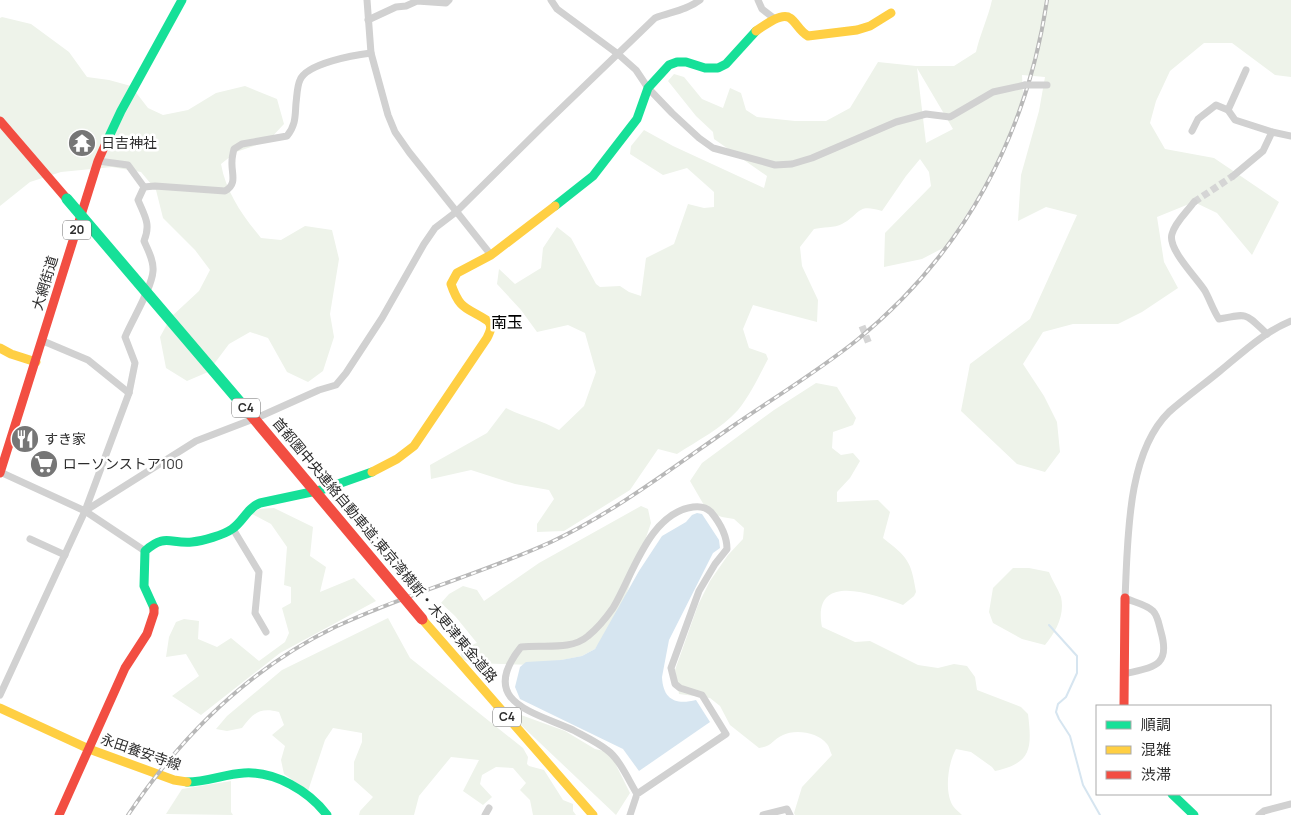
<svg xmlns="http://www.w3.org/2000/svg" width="1291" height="815" viewBox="0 0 1291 815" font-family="Manrope,'Noto Sans JP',sans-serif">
<rect width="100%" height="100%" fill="#fff"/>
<g fill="#eef3ea" fill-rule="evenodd">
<path d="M992,0H1291V77L1275,75L1232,43H1204L1170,71L1156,101L1150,123L1165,149L1214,158L1279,202L1252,255L1217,213L1194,202L1157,217L1164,262L1178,288L1142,312L1118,324H1073L1043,332L1023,364L1044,396L1057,422L1060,452L1045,472L1017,464L961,411L970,364L1030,319L1077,215L1046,207L1018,221L1021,175L1039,111L1045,77L1022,75L1023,93L1014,127L990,178L945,247L922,259L884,267L885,233L931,186L929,172L920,159L906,176L882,211C856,203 861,214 842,224C835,228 822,227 814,229L800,247L802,266L818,300L817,322L753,305L743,329L749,348L766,354L768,359C759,376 750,395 738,410C722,428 697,441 677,454L658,449L630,490L564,531L537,532V524L554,499L549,490L515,484L471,470L431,479L430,465L487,433L506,408C524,417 541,420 559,430L584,406L596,372L585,333L568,325L537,332L521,310L497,284L499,269L515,284L541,268L543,248L557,227L571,238L596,284L600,287L620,286L629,292L641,296L646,258L674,244L688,204L704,208L714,207V192L687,168L663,175L630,154L631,146L644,130L673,146L764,188L767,176L714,139L713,132L696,116L668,81L674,74L684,77L702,99L723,108L730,88L741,93L746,110L757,117L795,121H826L850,108L878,62L916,66H954L976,52C980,34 988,18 992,0ZM917,68L953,129L926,143Z"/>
<path d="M2,17L31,24L69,52L87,77L109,80L131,86L148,108L163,115L188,110L216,93L245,86L277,99L284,124L268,141L236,152L221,164C226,192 242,215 261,238L281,240L305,226L332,230L339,259L330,314L334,337L323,371L308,382L287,372L268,338L250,332L229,344L208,372L187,381L166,368L160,337L171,317L199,291L210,270L195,250L163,218L156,190L141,172L112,167L61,172L30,182L0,206V18Z"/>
<path d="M816,383L837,387L856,418L853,425L833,432L832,448L841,455L853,453L860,461L850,478L837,492V502L878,500L890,512L883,538C907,557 911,560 916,592L914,596L903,605C875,595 811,570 822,627L855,642L870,641L918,665L938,668L954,664L967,666L975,677L977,690L1021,707L1028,714C1032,748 1032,763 995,771L992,767L971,752L956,749C948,763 944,792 953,806C955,809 959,812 962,815H795L794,813L802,787L832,755C830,751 829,746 827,744C818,732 795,729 783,735C772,740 773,746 759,748L730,725L720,706L710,698L679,694L675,670L698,605L710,581L728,555L743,539L744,528L734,519L722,517L708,512L690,481L702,463L774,410Z"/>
<polygon points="641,506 648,509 651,523 619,616 595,649 582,656 536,665 471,663 460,658 462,648 477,643 455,616 441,603 449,594 463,586 477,590 484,601 539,563"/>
<polygon points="274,508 313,527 310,556 326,567 320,592 354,578 376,601 280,653 201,715 172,696 199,676 186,654 166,657 169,637 176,622 184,619 199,621 198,639 217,647 231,638 259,661 285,642 289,633 282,608 291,603 291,587 284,585 287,547 271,524 252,514 259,509"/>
<path d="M1013,568H1029L1049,572C1052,580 1058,589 1061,597C1065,615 1056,632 1045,645L1022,639L993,623L989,612L993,588Z"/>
<path d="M388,618L410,658L523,748L528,757L527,764L529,766L544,770L563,800L573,804V811L576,815H533L530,800L520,790L526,783L513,768L496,767L482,775L480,784L492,797L483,805L463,791L479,760L451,757L419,796L414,815H359L360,811L373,797L354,780V762L362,742V733L333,728L325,740L308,791L284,774L281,760L285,746L272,735L284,725L279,712C260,707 253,713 242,728L227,731L216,729L227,716L282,670Z"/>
<polygon points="507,710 565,731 595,749 613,753 617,767 630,793 616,815 520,724"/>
<polygon points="231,781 231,812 233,815 166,814 182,789"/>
</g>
<path fill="#d6e5f0" d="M697,513L702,514L719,540L720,548L713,553L669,640L662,677C663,700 676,705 696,700L710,722L639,771L623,749L520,699L515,687L520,667L526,662L561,660L582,656L595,649L639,571L662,536L686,522L692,515Z"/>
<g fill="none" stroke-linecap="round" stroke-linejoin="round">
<polyline stroke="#d6e5f0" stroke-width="2" points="1049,625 1077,656 1077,673 1066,697 1058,704 1056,712 1059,719 1070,736 1083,785 1100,815"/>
<g stroke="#d5d5d5" stroke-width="7" stroke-dasharray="7 3.5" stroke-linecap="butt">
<polyline points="1194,202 1233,176"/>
<polyline points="862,326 869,344"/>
</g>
<g stroke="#d1d1d1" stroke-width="7">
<polyline points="367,0 371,53 388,115 395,132 409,152 491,255"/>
<polyline points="551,0 557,9 618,54 636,70 648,88 672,113 699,138 713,148 775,165 792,164 812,158 896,122 926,114 950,117 993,92 1025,85"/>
<polyline points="758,0 762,9 775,19"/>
<polyline points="368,20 396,7 406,6 417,1 446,3 449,0"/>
<polyline points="1228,110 1246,70"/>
<polyline points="1192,131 1198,119 1216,105 1228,110 1235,120 1272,132"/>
<polyline points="98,161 128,165 144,187"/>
<polyline points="1233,176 1263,151 1272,132 1291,136"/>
<path d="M144,187L155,186L225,191C238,184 231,173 232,161C232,158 233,153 234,149L242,144L287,136C296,125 295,116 296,103C297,96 297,86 300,80C307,63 355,55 371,53"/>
<path d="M1194,202C1187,212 1175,222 1172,234C1167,249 1198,279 1205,291C1210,300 1213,310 1219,319C1249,313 1245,313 1267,334"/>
<polyline points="43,341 88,360 129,393"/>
<polyline points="0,472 85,511 145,551"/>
<path d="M85,511L196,441L261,416L319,390L336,385L346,373L382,318L424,244L435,228L456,212L545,124L655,18C671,12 687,10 700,0"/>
<polyline points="233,529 259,572 255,613 266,632"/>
<polyline points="30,539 65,555"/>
<path d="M1124,674C1153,667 1171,667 1161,632C1159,625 1158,616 1153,611C1146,604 1133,602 1125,598C1128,542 1126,454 1169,412C1185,398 1203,385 1220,371C1242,353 1264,332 1291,321"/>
<path d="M0,695L85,511L129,393L135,363L125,337C132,320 152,288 153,271C154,261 148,250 144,241C151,224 145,217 138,200L144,187"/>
<polyline points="485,815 489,808"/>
<path d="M630,815L637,794L726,734L702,695L680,688L675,684L671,668L699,591L715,564L727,549C727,535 720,523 711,512C706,507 700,506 693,507C649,513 633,575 613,608C606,618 598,628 588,636C571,651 542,644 521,647C477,702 534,712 573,730C584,736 597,742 607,750C619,758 629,781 637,794"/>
<polyline points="763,815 787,809 790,815"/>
<polyline points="1259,815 1264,811 1291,804"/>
</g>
<g stroke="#16e098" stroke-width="9">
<polyline points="106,143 121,111 182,0"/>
<polyline points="555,206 593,176 637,119 648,88 669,65 677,62 686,62 705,68 718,68 726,64 756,31"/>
<path d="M154,608L144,586L145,551C165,533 170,544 192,542C202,541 224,535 232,529C243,522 247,508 260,503L321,490L372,472"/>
<path d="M187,782C207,782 225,774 244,773C275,771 309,791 327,815"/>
<polyline points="1172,794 1194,815"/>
</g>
<g stroke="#ffcf43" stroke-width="9">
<path d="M756,31C763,26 782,12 790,18C797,23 799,31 808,36L857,30L870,26L891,13"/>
<polyline points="0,348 11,354 36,362"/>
<path d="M372,472L397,459L414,446L487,338C490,332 493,326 488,321C467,307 460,311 451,284L457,273L491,255L555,206"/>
<polyline points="422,619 593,815"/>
<polyline points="0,708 89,749 174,780 187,782"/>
</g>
<g stroke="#f24e42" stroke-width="9">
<polyline points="0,121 67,199"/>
<polyline points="0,473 98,161 106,143"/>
<polyline points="1124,706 1125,598"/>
<polyline points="59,815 125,668 147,634 154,613 154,608"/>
</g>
<defs>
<path id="rail" d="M128,815C181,736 249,669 335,627C405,594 481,574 551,542C615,512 672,468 730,428C772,399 817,372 857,340C964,253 1027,135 1047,0"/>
</defs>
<use href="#rail" stroke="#b8b8b8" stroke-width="4"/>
<use href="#rail" stroke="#fff" stroke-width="2" stroke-dasharray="5.5" stroke-linecap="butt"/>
<polyline stroke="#d1d1d1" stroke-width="7" points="1025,85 1047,85"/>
<polyline stroke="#16e098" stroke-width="11" points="67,199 251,415"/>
<polyline stroke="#f24e42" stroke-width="11" points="251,415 422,619"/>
</g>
<defs>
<symbol id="temple-disc" viewBox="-11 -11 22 22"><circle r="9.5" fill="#767676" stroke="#fff"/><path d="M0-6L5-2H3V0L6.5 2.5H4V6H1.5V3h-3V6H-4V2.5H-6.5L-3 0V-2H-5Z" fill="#fff"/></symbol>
<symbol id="restaurant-disc" viewBox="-11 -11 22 22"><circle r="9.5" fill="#767676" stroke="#fff"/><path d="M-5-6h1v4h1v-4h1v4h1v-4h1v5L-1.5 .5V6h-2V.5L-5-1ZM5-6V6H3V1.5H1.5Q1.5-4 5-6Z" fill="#fff"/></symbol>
<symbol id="supermarket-disc" viewBox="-11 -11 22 22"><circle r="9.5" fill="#767676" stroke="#fff"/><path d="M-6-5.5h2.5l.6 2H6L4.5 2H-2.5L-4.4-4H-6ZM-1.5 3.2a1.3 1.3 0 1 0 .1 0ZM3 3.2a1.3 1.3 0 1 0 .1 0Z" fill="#fff"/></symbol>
</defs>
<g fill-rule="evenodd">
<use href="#temple-disc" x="66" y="127" width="32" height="32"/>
<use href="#restaurant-disc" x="9" y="423" width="32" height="32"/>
<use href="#supermarket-disc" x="28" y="448" width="32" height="32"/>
</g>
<g text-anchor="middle" stroke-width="5" stroke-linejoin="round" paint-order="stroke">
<g fill="#fff" stroke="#6b6b6b" stroke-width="1">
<rect x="63" y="220.5" width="28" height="19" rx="4"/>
<rect x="232" y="398.5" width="28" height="19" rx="4"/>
<rect x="493" y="707.5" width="28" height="19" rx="4"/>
</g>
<g font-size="12" font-weight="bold" fill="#2c2c2c">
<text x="77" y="234">20</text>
<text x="246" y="412">C4</text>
<text x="507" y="721">C4</text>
</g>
<g font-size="14" fill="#2c2c2c" stroke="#fff" text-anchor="start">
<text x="101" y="148">日吉神社</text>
<text x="44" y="444">すき家</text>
<text x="63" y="469">ローソンストア100</text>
</g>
<g font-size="14" fill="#2c2c2c" stroke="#fff">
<text transform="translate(45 283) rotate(-73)" y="5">大網街道</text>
<text transform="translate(385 550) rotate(50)" y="5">首都圏中央連絡自動車道;東京湾横断・木更津東金道路</text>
<text transform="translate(141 752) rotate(19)" y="5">永田養安寺線</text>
</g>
<g font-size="16" fill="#000" stroke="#fff">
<text x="507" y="328">南玉</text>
</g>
</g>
<rect x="1096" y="705" width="175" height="90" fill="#ffffff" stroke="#ababab"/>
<rect x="1106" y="721" width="25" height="8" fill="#16e098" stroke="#ababab"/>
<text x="1141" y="730" font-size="15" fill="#2c2c2c">順調</text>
<rect x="1106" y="746" width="25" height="8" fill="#ffcf43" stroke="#ababab"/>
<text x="1141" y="755" font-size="15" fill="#2c2c2c">混雑</text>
<rect x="1106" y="771" width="25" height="8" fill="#f24e42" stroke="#ababab"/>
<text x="1141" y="780" font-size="15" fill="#2c2c2c">渋滞</text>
</svg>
